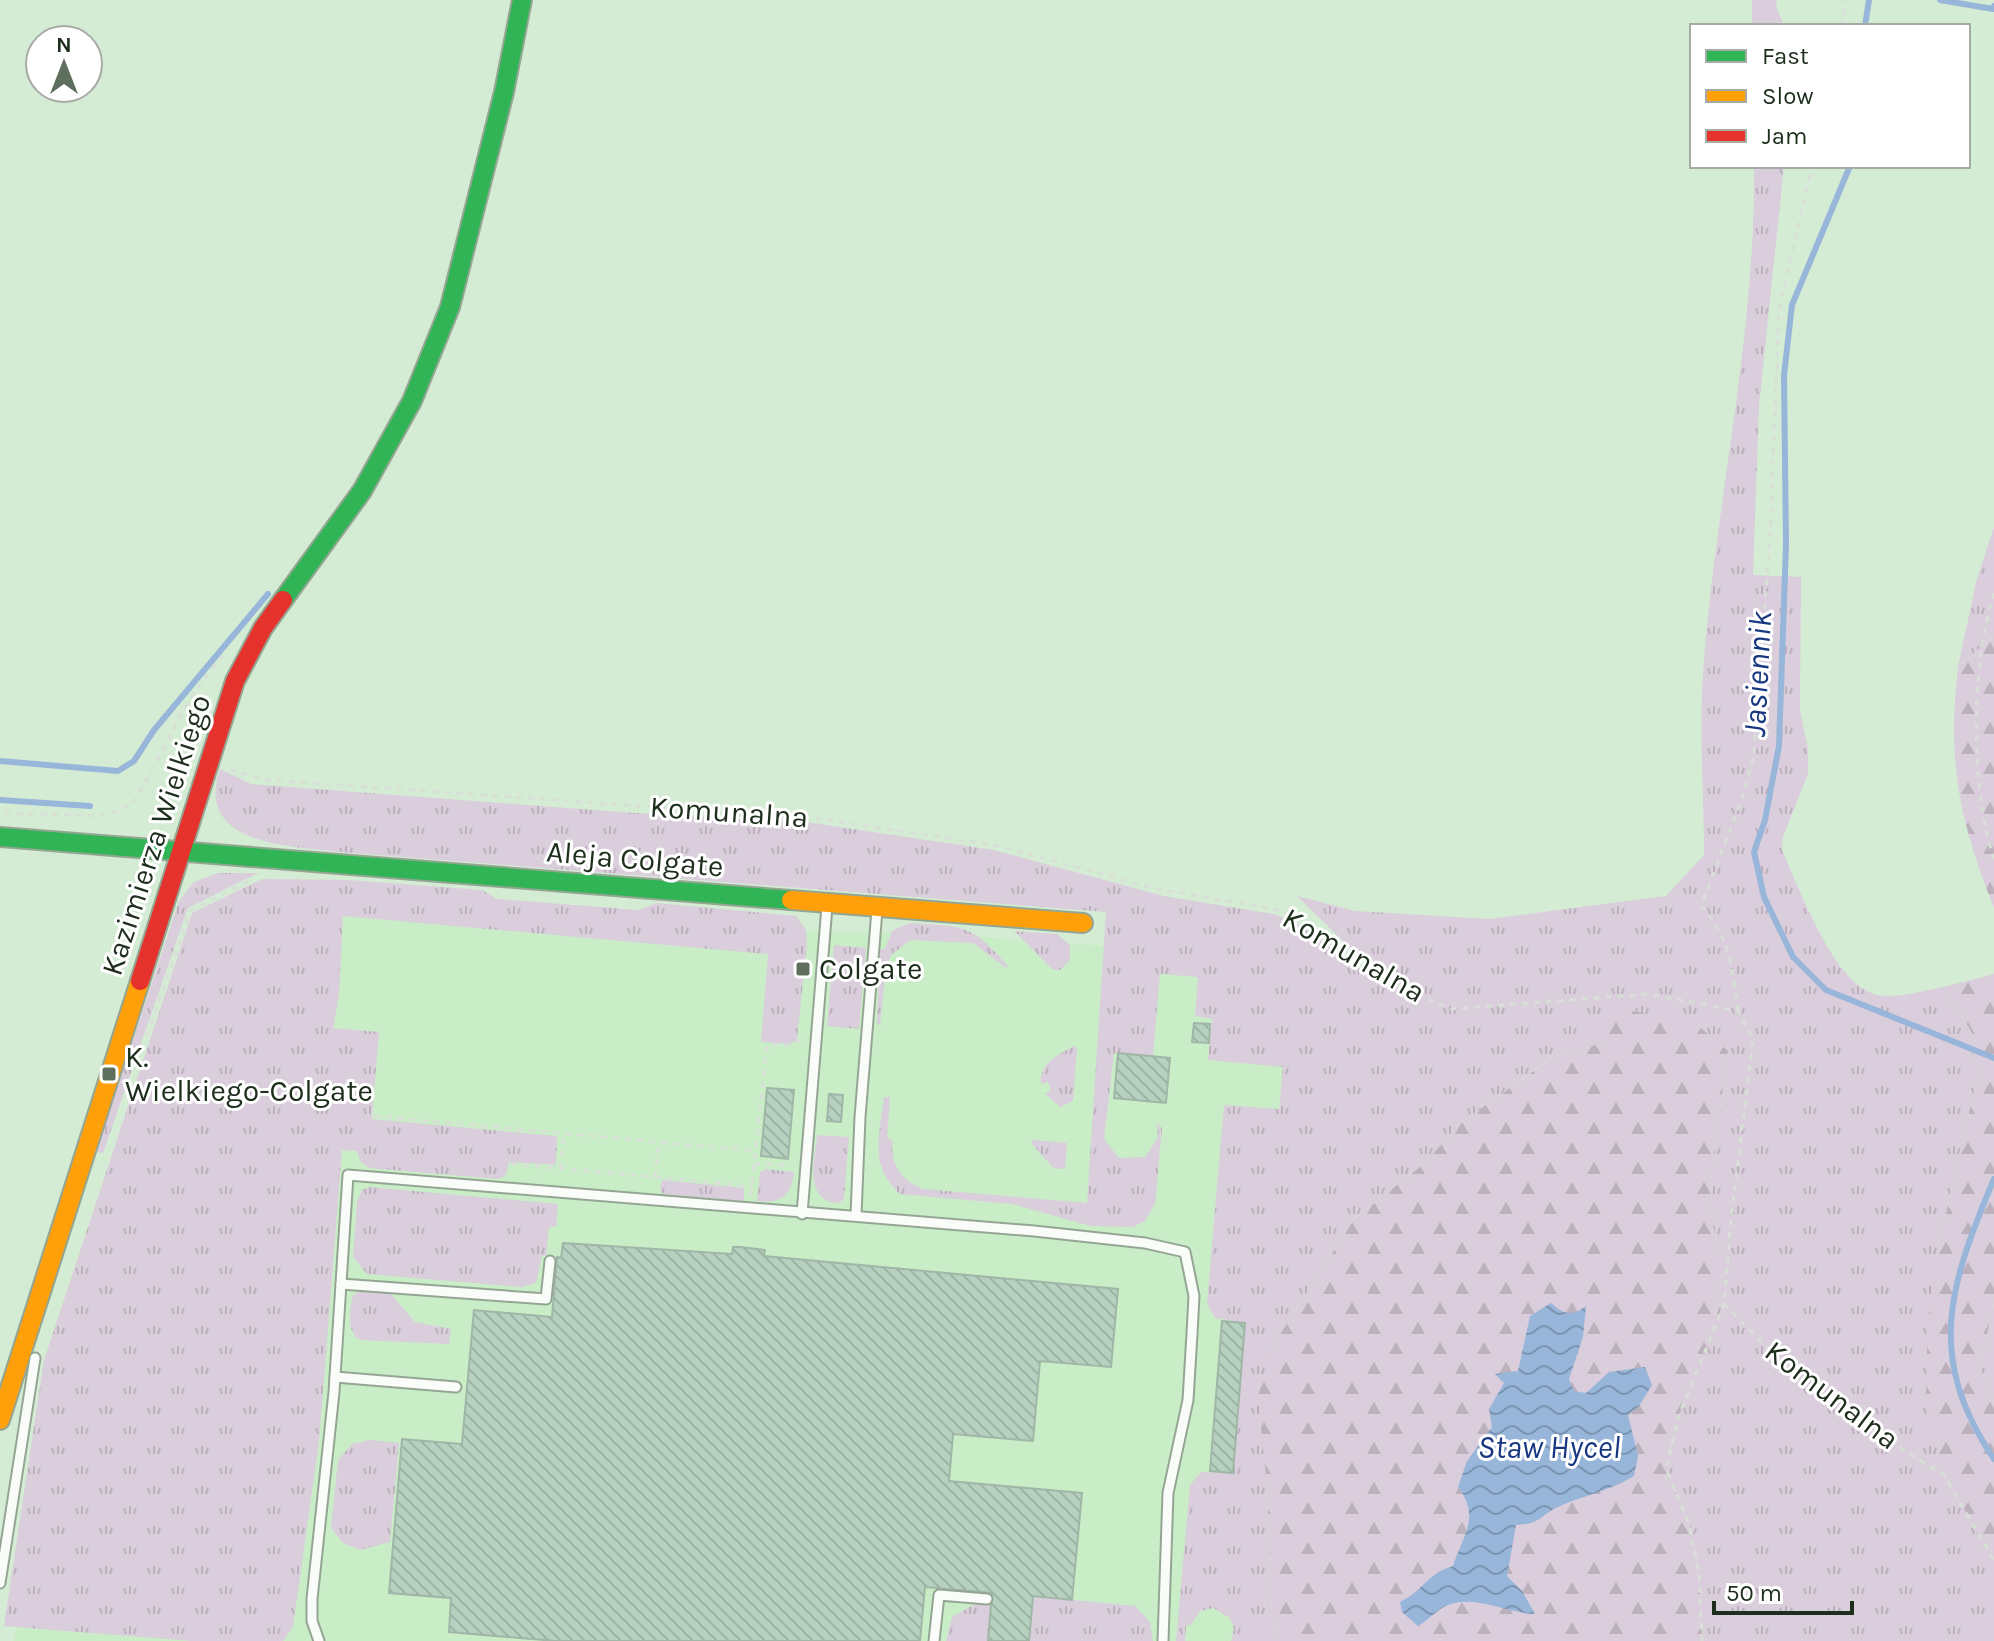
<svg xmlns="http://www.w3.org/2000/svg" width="1994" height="1641" viewBox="0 0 1994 1641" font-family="Karla,sans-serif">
<defs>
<pattern id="grass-tufts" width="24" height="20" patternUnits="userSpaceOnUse" patternTransform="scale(2)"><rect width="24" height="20" fill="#dacddc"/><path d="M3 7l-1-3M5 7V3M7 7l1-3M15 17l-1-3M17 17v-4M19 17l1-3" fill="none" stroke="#bbb0bc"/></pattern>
<pattern id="forest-firs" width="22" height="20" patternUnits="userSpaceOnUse" patternTransform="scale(2)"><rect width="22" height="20" fill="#dacddc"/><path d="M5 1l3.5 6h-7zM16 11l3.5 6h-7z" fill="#bbb0bc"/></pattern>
<pattern id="water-waves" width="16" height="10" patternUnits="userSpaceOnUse" patternTransform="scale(2)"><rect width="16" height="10" fill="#98b5da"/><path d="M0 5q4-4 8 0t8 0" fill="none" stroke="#7b94b0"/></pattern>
<pattern id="building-back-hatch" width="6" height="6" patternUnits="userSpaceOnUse" patternTransform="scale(2)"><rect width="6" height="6" fill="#b6d1bf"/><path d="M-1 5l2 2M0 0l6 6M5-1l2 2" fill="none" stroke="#9cb4a4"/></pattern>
</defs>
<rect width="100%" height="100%" fill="#d5ecd4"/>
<polygon fill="#c9edc7" points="272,893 754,929 969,936 1306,961 1259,1641 14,1641 22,1585"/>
<g fill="url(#grass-tufts)">
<polygon points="1752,0 1777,0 1776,6 1784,26 1752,26"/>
<path d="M1754,166H1784L1759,406L1753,575L1801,577L1800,710L1808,749V774L1783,837L1782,850C1799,888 1831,975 1869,992C1890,1002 1921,991 1943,987L1974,1036L1977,1078L1941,1235L1944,1475L1994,1560V1641H1702L1699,1573L1689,1524L1666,1468L1679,1415L1709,1346L1723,1266L1713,1226L1710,1182L1728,1051L1607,1042L1552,1057L1458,1125L1425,1163L1354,1219L1272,1347L1267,1486L1273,1641H1231L1234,1629L1230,1618L1213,1608L1200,1611L1191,1625H1186L1185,1641H1176L1190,1485L1201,1472L1233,1473L1245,1323L1215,1318L1207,1304L1224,1105L1279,1109L1283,1067L1208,1060L1212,1019L1195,1016L1198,977L1160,974L1153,1056L1114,1053L1104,1139L1119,1158L1145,1157L1158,1138L1157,1123L1162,1128L1155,1204L1145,1221L1133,1227L1091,1226L1012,1204L900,1194C868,1165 880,1136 884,1097H890L887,1138L892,1140C892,1166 899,1179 923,1189L1087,1203L1106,912L340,852C293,846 193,846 220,769L251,784L620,812L813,823L994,850L1164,896L1273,914L1297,923L1371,977L1382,979L1297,896L1355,911L1489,919L1666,896L1704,855C1704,795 1699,733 1703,673C1715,504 1756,336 1754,166Z"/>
<polygon points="1994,527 1994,635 1958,667 1976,582"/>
<polygon points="218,873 258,873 188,908 103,1153 96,1152 179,901 194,882"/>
<polygon points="262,879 349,880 482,890 497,899 638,910 657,903 796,916 806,930 807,943 797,1039 790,1044 761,1042 768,954 343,916 339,994 333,1028 379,1032 372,1119 557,1136 556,1165 509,1162 506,1175 498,1179 369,1168 360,1161 357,1151 342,1150 319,1442 293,1627 283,1641 192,1641 4,1626 44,1360 192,913"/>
<path d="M909,923C965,927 970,923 1008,966L1006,968L973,943L911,940L891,955L886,967L880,1025L877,1024L880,949H885L892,931Z"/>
<polygon points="1014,931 1057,934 1070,945 1070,960 1060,970 1052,969"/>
<polygon points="834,945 866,948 859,1029 827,1026"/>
<path d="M1074,1046L1077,1048L1073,1101L1060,1107L1045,1093L1051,1090L1048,1082L1041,1084C1040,1062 1057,1056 1074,1046Z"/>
<path d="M817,1135L849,1137L844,1199L839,1203C803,1202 815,1158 817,1135Z"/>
<polygon points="1033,1140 1067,1143 1065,1168 1054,1169 1031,1143"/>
<path d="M765,1169L794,1172C791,1196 781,1204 757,1201L760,1173Z"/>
<polygon points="662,1180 744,1188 744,1201 663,1194 660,1189"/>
<polygon points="369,1187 558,1204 556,1227 549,1227 546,1256 542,1256 536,1283 522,1287 367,1274 353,1257 357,1202 362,1190"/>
<path d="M359,1290L390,1293L415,1322L451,1329L449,1344L360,1340C345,1329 351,1313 352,1297Z"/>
<polygon points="1994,1302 1994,1401 1980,1368"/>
<polygon points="370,1440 399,1443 390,1542 360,1550 343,1543 331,1528 338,1460 352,1444"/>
<polygon points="1033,1596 1135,1606 1150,1622 1153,1641 1029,1641"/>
<polygon points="973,1605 991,1605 988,1641 946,1641 952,1617"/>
</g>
<g fill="url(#forest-firs)">
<path d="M1994,635V908C1959,819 1947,763 1958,667Z"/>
<polygon points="1994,974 1994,1302 1980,1367 1994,1401 1994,1560 1944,1475 1926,1398 1928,1318 1941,1235 1977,1078 1974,1036 1943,987"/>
<polygon points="1615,1008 1695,1023 1728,1051 1710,1182 1713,1226 1723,1266 1709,1346 1679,1415 1666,1468 1689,1524 1699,1573 1702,1641 1273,1641 1267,1486 1258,1396 1272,1347 1354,1219 1425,1163 1458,1125 1553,1057 1606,1042"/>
</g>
<path fill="url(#water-waves)" d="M1551,1303C1565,1315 1571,1317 1586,1306L1583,1337L1569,1379L1574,1391L1586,1393L1609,1372L1645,1367L1652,1385L1639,1406L1628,1415L1638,1456L1634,1476C1608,1492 1582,1495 1556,1508C1537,1518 1540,1524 1516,1525L1507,1576L1522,1591L1535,1614C1506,1613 1479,1596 1451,1604C1439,1607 1429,1620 1418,1626L1402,1612L1400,1602C1423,1591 1428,1573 1453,1566C1463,1535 1481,1517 1458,1487L1467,1461L1492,1427L1489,1409L1504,1383L1495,1374L1518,1371L1530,1316Z"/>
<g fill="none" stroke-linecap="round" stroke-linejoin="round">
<g stroke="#98b5da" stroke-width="6">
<polyline points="1940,0 1993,9 1994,6"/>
<polyline points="1865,26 1869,0"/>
<polyline points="1850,166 1792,305 1784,375 1786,544 1779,746 1765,820 1754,852 1764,897 1793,957 1826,990 1994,1058"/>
<polyline points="0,761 118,771 134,761 154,730 268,594"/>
<polyline points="0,800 90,806"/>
<path d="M1994,1179C1949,1286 1925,1357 1994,1459"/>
</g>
</g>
<g fill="url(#building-back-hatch)" stroke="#a0b6a6" stroke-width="2">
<polygon points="1194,1023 1210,1024 1209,1043 1192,1042"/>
<polygon points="1118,1053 1170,1058 1166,1103 1114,1098"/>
<polygon points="767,1088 794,1090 788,1159 761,1156"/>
<polygon points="829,1094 843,1095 841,1122 827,1121"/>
<polygon points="563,1243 732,1254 733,1247 740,1247 765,1250 764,1256 1118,1289 1111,1367 1040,1361 1033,1441 953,1434 949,1481 1082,1493 1072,1600 1033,1596 1029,1641 988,1641 992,1593 925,1587 920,1641 556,1641 449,1632 451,1598 389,1593 402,1439 462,1444 474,1310 552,1317 557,1257 561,1258"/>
<polygon points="1222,1321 1245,1323 1233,1473 1210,1471"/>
</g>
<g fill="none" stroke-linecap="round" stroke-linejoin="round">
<defs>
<g id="lane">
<polyline points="802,1214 827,906"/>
<polyline points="856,1215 860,1117 877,910"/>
<polyline points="341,1284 546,1299 550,1261"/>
<polyline points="335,1377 456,1387"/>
<polyline points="0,1583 35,1358"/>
<polyline points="319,1641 312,1621 312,1599 334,1392 348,1175 1034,1231 1145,1243 1185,1252 1194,1296 1192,1334 1188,1400 1168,1493 1163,1641"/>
<polyline points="934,1641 939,1595 987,1599"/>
</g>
<g id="fast">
<polyline points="283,600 362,491 412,401 450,307 504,92 522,0"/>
<polyline points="0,837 791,900"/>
</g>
<g id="slow">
<polyline points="791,900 1083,923"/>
<polyline points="0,1420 140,981"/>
</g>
<polyline id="jam" points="140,981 235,681 263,628 283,600"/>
</defs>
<use href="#lane" stroke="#94a693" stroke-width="13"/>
<use href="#fast" stroke="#94a693" stroke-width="22"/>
<use href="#slow" stroke="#94a693" stroke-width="22"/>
<use href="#jam" stroke="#94a693" stroke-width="22"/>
<g stroke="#d8dfd7" stroke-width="3" stroke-dasharray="6 6" stroke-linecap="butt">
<polyline points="1841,26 1846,0"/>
<path d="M1994,593C1971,665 1970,787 1994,859"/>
<polyline points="230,770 267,780 812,818 933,836 999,846 1152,888 1275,909 1299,918 1384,979 1451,1009 1649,994 1738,1011 1753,1040 1731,1219 1724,1304 1775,1356 1867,1428 1944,1475 1994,1560"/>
<polyline points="4,813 100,816 120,811 136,799 192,695 222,656"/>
<path d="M1738,1011C1733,970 1730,937 1701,906L1744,793L1754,754L1770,537L1779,308L1812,166"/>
<polyline points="147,1036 190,911 251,880"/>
<polyline points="374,1116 756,1151"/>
<polyline points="511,1164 752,1186"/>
<polyline points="754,1164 791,1166"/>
<polyline points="560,1168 564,1134"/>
<polyline points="655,1177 659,1142"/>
<polyline points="751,1195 767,1045 793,1045 801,1039"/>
<polyline points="1702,1641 1699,1573 1689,1524 1666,1468 1679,1415 1724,1305"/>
</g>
<use href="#lane" stroke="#f9fcf9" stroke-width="9"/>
<use href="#fast" stroke="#30b455" stroke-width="18"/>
<use href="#slow" stroke="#ff9f0a" stroke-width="18"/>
<use href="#jam" stroke="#e5322d" stroke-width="18"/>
</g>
<g fill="#5e705d" stroke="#fff" stroke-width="3">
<rect x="795" y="961" width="16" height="16" rx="4"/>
<rect x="101" y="1066" width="16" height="16" rx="4"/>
</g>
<g text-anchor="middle" stroke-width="6" stroke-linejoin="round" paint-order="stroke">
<g font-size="30" fill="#1e2e1d" stroke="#fff">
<text transform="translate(729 812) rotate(4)" y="10">Komunalna</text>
<text transform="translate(156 835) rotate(-72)" y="10">Kazimierza Wielkiego</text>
<text transform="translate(635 859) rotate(5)" y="10">Aleja Colgate</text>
<text transform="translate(1354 955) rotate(30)" y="10">Komunalna</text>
<text transform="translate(1832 1395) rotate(37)" y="10">Komunalna</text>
</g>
<g font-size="30" fill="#1e2e1d" stroke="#fff" text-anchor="start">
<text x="819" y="979">Colgate</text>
<text x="125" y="1067">K.<tspan x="125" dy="34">Wielkiego-Colgate</tspan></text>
</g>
<g font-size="32" font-style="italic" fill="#173780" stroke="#fff">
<text transform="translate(1757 674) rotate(-87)" y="11">Jasiennik</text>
<text x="1549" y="1458">Staw Hycel</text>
</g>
</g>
<rect x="1690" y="24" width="280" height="144" fill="#ffffff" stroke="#a5aba5" stroke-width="2"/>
<rect x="1706" y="50" width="40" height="12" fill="#30b455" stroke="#a5aba5" stroke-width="2"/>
<text x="1762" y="64" font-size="24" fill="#1e2e1d">Fast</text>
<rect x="1706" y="90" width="40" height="12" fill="#ff9f0a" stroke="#a5aba5" stroke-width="2"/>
<text x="1762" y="104" font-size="24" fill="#1e2e1d">Slow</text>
<rect x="1706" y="130" width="40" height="12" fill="#e5322d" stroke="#a5aba5" stroke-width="2"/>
<text x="1762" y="144" font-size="24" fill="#1e2e1d">Jam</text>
<g transform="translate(64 64)"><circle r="38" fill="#ffffff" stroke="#a5aba5" stroke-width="2"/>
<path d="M0-6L14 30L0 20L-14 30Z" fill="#5e705d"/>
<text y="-12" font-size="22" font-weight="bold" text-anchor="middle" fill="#1e2e1d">N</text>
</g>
<path d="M1714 1601v12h138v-12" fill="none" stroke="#1e2e1d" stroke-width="4"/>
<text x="1726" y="1601" font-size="24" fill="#1e2e1d" stroke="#ffffff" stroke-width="6" paint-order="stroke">50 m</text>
</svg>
